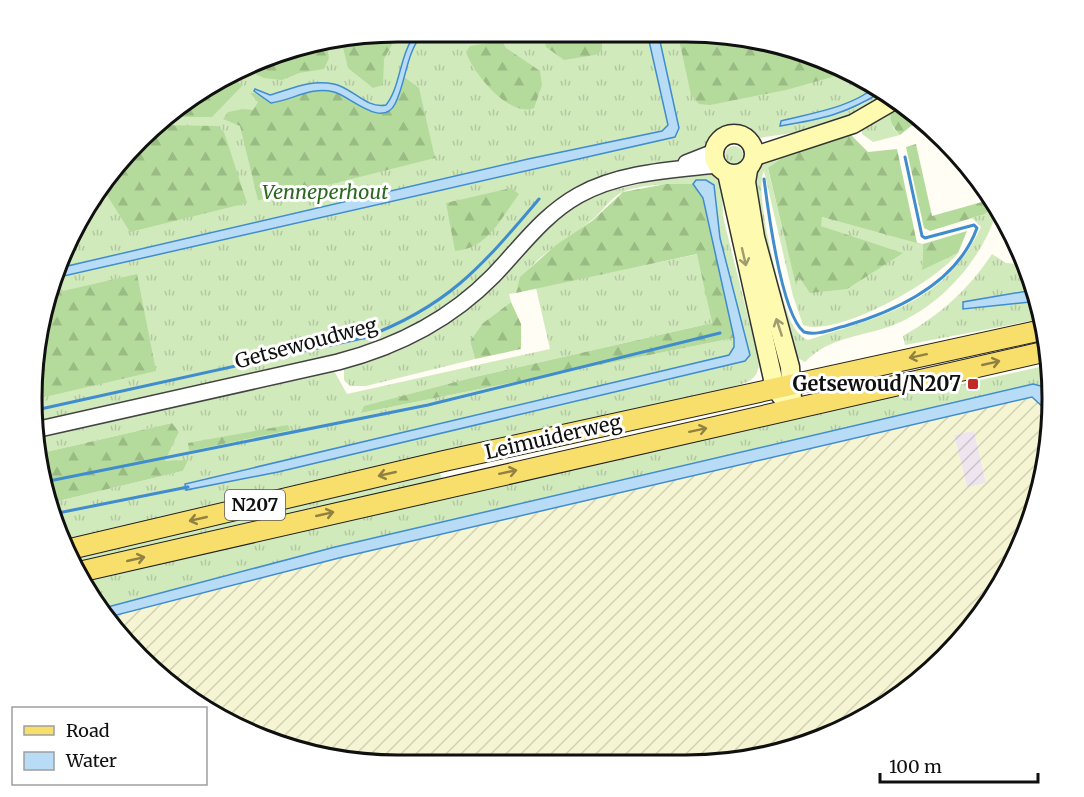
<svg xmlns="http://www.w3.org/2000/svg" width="1084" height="797" viewBox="0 0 1084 797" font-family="Merriweather,serif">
<defs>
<pattern id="industrial-furrows" width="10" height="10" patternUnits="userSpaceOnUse" patternTransform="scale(1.5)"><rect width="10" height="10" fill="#eee5ee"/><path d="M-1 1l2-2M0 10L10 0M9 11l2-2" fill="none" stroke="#cbc3cb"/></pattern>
<pattern id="farmland-furrows" width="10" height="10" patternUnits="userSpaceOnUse" patternTransform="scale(1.5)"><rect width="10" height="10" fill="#f5f5d3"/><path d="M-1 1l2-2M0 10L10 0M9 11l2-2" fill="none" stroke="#d1d1b4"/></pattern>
<pattern id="grass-tufts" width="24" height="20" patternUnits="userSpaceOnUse" patternTransform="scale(1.5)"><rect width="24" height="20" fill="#d1eabc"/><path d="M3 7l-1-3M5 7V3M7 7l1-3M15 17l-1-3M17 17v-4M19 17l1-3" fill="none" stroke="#b2c8a1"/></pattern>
<pattern id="forest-firs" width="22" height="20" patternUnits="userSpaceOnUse" patternTransform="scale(1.5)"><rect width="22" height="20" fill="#b4db9b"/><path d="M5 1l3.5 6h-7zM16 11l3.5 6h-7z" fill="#9abb84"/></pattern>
</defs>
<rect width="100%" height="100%" fill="#fffdf4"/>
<polygon fill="url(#industrial-furrows)" points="974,430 986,483 967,488 954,435"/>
<path fill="url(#farmland-furrows)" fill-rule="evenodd" d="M1032,397L1046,410L1049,446L1003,582L909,689L826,737L734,762L374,765L236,727L157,675L105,618L343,557ZM974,431L986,483L967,487L954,435Z"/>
<g fill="url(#grass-tufts)">
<path d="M399,32H686L780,44L875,87C850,108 812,113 781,121L859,106L883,91L889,93L866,112L812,130L759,138L734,129L721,132L704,151L660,166L604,179L430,319L357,352L35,425L38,327L69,236L123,156L195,93L303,44Z"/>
<polygon points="891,111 893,128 900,135 873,142 862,134 862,127"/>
<path d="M820,141L816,146L782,158L768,169L796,285L799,277L902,253L820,226L822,217L923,244L922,269L958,253C937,281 837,338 803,325L793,296L764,171C753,191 781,301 792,324C796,331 801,337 808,340C881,316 945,304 981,227L972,218L985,214L993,208L996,214C980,263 937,310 888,327C858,337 828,338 805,362L796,357L750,186L753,171L759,163Z"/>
<circle cx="734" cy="155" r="9"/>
<path d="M692,171H713L722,182L723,217L759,361C759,386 740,381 725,391L65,548L59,539L50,503L183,471L187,461H165L179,432L172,423L37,454L35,436L333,369L347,394L550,349L536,288L698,254L712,323L479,376L361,413L734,338V347L729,355L443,425L228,473L227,482L745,361L750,355L720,238L714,185L696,180L693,184C674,184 640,184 623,192C611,197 602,212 592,220C566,242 526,258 516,293L509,294L511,302L483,323L470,341L475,359L366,386H350L344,380V367L404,344L569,206L607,189L610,191Z"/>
<path d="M992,254L1006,263L1021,264L1033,290L964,302V309L1030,302L1040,304L1041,319L905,345L903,336C941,314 968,290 992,254Z"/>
<polygon points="1044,366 1045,387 1033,384 335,547 100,609 83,580 904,389 958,385"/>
<polygon points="440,473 443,481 76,568 69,555 322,495 369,489"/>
</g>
<g fill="url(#forest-firs)">
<polygon points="399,32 384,59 383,85 373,88 348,68 341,39"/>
<polygon points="543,32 602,32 602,51 595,55 564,60 546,47"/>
<polygon points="693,32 780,44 846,73 786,90 710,105 699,104 691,95 680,44"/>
<polygon points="326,41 329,58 324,69 299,73 282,80 264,78 246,70 303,44"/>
<path d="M502,41L506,48L540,71L542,85L534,108C509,118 473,73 466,52L470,46Z"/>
<path d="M403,76L419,88L435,158L280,197L258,200L240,126L223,119L228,112L243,109L253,110L258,102L250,93H254L271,103C292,100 309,88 331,91C359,96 362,121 394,106Z"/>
<polygon points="225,80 238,82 242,86 212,117 168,117 195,93 221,89 224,84 218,83"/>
<path d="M900,103L922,124L911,126L900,135C893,128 889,121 891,111Z"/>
<polygon points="159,125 217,126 224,132 247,203 130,232 105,192 123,156"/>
<polygon points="850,134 868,152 897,149 917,243 822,217 821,226 903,253 847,289 810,293 799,277 796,286 768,168 782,158 816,146 820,141"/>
<polygon points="916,144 932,216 989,200 993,208 985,214 930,231 924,228 906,147"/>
<polygon points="666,184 693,184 703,198 734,338 361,413 364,406 479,376 712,323 697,254 516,293 520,277 556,245 592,221 623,192"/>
<path d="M511,188L519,194C501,218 488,249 455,251L446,203Z"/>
<polygon points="967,231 958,253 922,270 923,244"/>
<polygon points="137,274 156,371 36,399 38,327 50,294"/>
<polygon points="511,302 521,324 521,349 475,359 470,341 483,323"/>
<polygon points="172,423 179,432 165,461 188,460 183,471 50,503 37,454"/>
<polygon points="288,425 290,430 189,451 188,443"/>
</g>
<g fill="#b8dbf6" stroke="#3f8cce" stroke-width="1.5">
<path d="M417,32H424C405,53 407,80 395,104C382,129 350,96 334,92C311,86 293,100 271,103L254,91L255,89L270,95C292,89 310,79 334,84C353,88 366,109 386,105C401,87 399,53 417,32Z"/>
<polygon points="647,32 658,32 679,128 675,137 55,278 59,268 528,159 662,131 668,125"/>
<path d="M875,87L883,91C846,114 823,119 780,126L781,121C811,113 850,108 875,87Z"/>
<polygon points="696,180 706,180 714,185 720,238 750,355 745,361 278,472 186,490 185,484 729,355 734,347 734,338 703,198 693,184"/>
<polygon points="1033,290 1040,304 1030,302 963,309 963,302"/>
<polygon points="1033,384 1045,387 1048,421 1046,410 1032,397 343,557 105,618 100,609 335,547"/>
</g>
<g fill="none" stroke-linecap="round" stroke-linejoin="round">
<g stroke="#3f8cce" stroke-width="3">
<path d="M764,179C768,210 782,315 804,332C817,336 832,329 845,326C896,311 957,283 977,228L974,225L925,238L922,236L905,157"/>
<path d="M36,410L363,338C448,307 482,266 539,199"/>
<polyline points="44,482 428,405 720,333"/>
<polyline points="53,514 188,487"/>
<polyline points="724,762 787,748"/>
</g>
<defs>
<g id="tertiary">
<polyline points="686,163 714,152"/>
<path d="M35,430L338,362C396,347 451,319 493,276C521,247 543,215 579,195C620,172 671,170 717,165"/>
</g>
<g id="secondary">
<circle cx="734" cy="154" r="20"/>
<polyline points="755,156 853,124 896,99"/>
<polyline points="748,170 746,182 755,237 790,367 792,398"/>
<polyline points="727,173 775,388 791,409"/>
</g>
<g id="primary">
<polyline points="66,550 444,461 1042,330"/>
<polyline points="79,572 1043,352"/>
</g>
</defs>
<use href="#tertiary" stroke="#434343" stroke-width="18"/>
<use href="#secondary" stroke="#323232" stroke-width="21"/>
<use href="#primary" stroke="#212121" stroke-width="22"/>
<use href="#tertiary" stroke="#fff" stroke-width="15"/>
<use href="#secondary" stroke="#fefaaf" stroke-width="18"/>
<use href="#primary" stroke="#f8de6b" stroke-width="20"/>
</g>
<defs><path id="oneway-shaft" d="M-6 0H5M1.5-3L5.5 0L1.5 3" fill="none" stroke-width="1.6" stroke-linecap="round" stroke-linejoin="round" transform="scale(1.5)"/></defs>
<g stroke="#9f9c6f">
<use href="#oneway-shaft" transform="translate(744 257) rotate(77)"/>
<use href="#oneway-shaft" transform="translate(779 327) rotate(-108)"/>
</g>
<g stroke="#908142">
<use href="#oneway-shaft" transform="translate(918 356) rotate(168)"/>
<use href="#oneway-shaft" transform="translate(991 363) rotate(-13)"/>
<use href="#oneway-shaft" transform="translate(698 430) rotate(-12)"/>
<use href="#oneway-shaft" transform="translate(508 472) rotate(-12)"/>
<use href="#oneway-shaft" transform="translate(387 474) rotate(167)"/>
<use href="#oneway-shaft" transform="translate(325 514) rotate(-13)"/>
<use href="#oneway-shaft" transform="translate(198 519) rotate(167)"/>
<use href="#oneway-shaft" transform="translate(136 559) rotate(-13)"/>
</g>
<rect fill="#c12927" stroke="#fff" stroke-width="2" x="967" y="378" width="12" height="12" rx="3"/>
<g text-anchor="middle" stroke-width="6" stroke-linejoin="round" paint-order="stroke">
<rect fill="#fff" stroke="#585858" stroke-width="1.5" x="225" y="490" width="60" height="30" rx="4.5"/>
<g font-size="18" font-weight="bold" fill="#101010">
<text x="255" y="511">N207</text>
</g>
<g font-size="20" font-style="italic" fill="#2a691f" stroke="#fff">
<text x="325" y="199">Venneperhout</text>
</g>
<g font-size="20" fill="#101010" stroke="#fff">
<text transform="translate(306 343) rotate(-15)" y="7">Getsewoudweg</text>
<text transform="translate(553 437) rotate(-13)" y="7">Leimuiderweg</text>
</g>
<g font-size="20" font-weight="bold" fill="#101010" stroke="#fff" text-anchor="end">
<text x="961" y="391">Getsewoud/N207</text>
</g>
</g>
<path d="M0 0H1084V797H0ZM398 42H686A356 356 0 0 1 1042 398V399A356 356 0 0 1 686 755H398A356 356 0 0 1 42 399V398A356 356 0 0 1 398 42Z" fill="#fff" fill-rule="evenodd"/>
<path fill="none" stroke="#101010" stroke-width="3" d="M398 42H686A356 356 0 0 1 1042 398V399A356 356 0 0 1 686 755H398A356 356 0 0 1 42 399V398A356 356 0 0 1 398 42Z"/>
<rect x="12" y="707" width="195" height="78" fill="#ffffff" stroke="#9f9f9f" stroke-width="1.5"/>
<rect x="24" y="726" width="30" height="9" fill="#f8de6b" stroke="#9f9f9f" stroke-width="1.5"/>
<text x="66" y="737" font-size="18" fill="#101010">Road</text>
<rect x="24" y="752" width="30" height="18" fill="#b8dbf6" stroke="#9f9f9f" stroke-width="1.5"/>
<text x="66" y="767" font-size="18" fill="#101010">Water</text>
<path d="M880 773v9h158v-9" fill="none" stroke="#101010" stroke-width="3"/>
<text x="889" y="773" font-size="18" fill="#101010" stroke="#ffffff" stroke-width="4.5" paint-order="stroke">100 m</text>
</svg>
